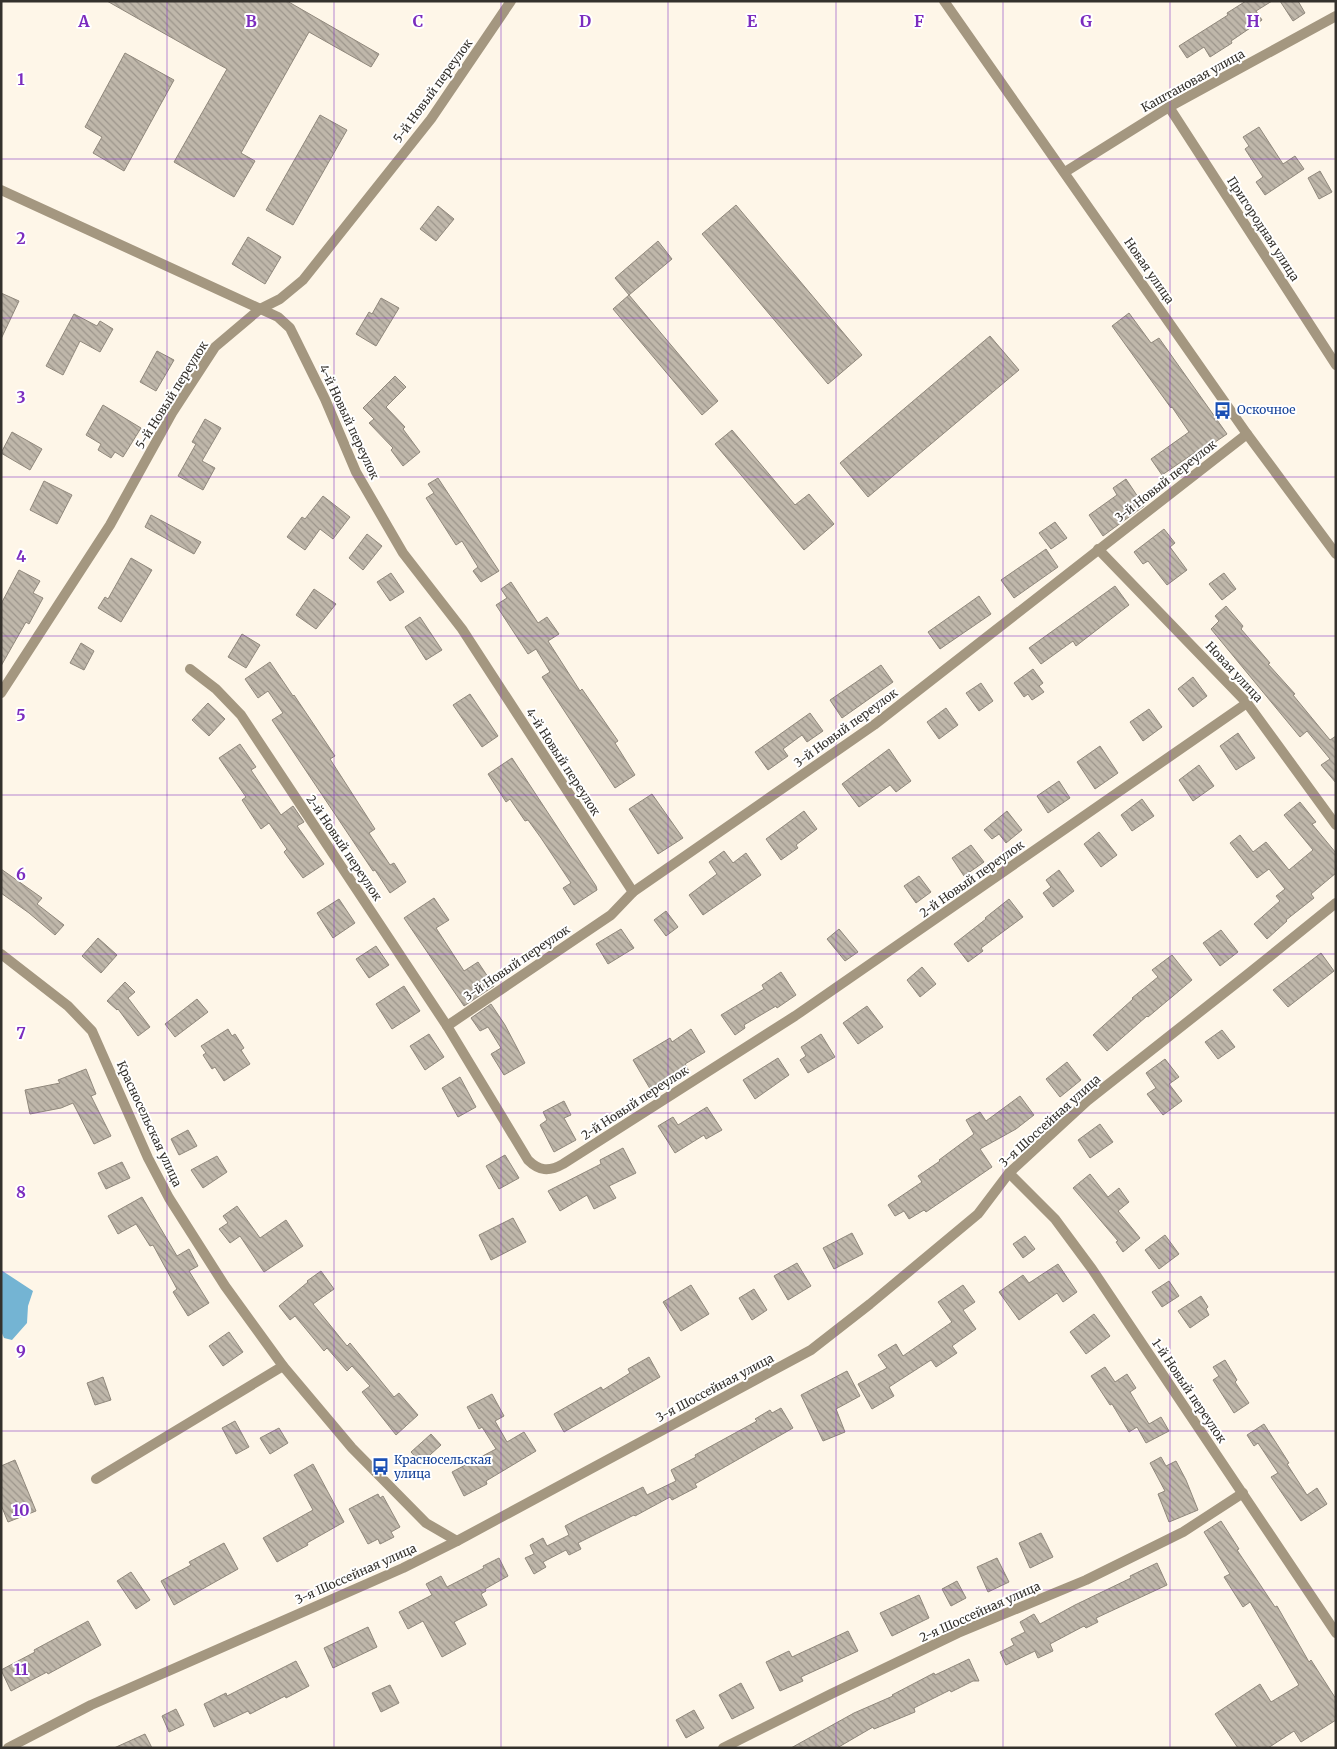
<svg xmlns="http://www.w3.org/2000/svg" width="1337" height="1749" viewBox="0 0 1337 1749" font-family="Merriweather,serif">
<defs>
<pattern id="building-back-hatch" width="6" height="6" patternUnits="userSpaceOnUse" patternTransform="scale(1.25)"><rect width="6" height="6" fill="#bfb7aa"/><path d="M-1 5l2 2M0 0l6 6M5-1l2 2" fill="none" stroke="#9c958b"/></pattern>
</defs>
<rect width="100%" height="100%" fill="#fef6e8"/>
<polygon fill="#74b4d3" points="1,1270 33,1291 28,1306 27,1323 12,1340 4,1338 1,1331"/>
<g fill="url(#building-back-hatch)" stroke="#90887c">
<polygon points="107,1 287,1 379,54 371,67 309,32 241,153 255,161 234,197 174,162 227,69"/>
<polygon points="1246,1 1272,1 1256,11 1262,20 1231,41 1232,43 1210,57 1204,47 1187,58 1179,46 1228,15 1227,13"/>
<polygon points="1280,1 1298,1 1305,13 1293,21"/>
<polygon points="125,53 174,80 124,171 93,153 102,137 85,127"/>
<polygon points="320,115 347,130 293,225 266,210"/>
<polygon points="1259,127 1283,164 1295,156 1304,169 1265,195 1256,182 1263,177 1245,149 1249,146 1243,137"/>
<polygon points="1320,171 1332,192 1319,199 1308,178"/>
<polygon points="736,205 862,355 828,384 702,234"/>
<polygon points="438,206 454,219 436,241 420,229"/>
<polygon points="248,237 281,257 265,284 232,264"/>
<polygon points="658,241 672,259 629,295 615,278"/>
<polygon points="1,293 19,301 1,339"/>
<polygon points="629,295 718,401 702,415 613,309"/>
<polygon points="381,298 399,308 376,346 356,334 369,312 372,314"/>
<polygon points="1129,313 1151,343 1159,338 1227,434 1202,451 1200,449 1162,475 1151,459 1189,432 1172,407 1171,408 1112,326"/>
<polygon points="74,314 97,326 100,321 113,329 100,352 80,341 63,375 46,366"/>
<polygon points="990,336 1019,370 868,497 840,463"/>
<polygon points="157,351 174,360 156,391 140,382"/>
<polygon points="395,376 406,387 386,407 405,427 403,429 420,452 403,466 391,450 393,448 369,423 374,419 363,408"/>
<polygon points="103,405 141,428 123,457 115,452 111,458 98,450 101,444 86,435"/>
<polygon points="205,419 221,428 202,461 215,468 203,490 178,476 196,444 192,442"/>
<polygon points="732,430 795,505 809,494 834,524 804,550 715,444"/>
<polygon points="12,432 42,449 30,470 1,453"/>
<polygon points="438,478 499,571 481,582 473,571 478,567 462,541 456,545 426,498 434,493 428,484"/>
<polygon points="1126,479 1144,506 1103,536 1089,515 1117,495 1113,488"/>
<polygon points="44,481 72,495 57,524 30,510"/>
<polygon points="323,496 350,517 333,539 320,529 305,550 287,537 302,517 305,519"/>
<polygon points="151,515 201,542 194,554 145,527"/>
<polygon points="1055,522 1067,538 1051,549 1039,533"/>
<polygon points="1164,529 1175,543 1170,547 1187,570 1167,585 1148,561 1143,564 1134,552"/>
<polygon points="367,534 382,546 363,570 349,558"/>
<polygon points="1046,549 1058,567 1014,598 1001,580"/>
<polygon points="131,558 152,570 121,622 98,608 105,597 108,599"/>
<polygon points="19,570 40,581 33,593 43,598 29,624 26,622 1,666 1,604"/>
<polygon points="391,573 404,592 390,601 377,582"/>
<polygon points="1224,573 1236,589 1222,600 1209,584"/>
<polygon points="511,582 538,623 547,617 559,634 548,641 580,691 582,689 618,741 615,743 635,775 615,788 542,677 550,672 536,649 528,654 496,605 507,598 501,589"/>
<polygon points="1115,586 1129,605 1076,646 1073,641 1041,664 1029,648"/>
<polygon points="314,589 336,604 316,629 296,615"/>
<polygon points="979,596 991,614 940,649 928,632"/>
<polygon points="1226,606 1243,626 1241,629 1270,663 1268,664 1295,694 1293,695 1330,740 1336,736 1336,783 1321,765 1330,759 1307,731 1300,737 1211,629 1219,621 1215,616"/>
<polygon points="420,617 442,650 426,660 405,627"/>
<polygon points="242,634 260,645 246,668 228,657"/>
<polygon points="81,643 94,651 84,670 70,663"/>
<polygon points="270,662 293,696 294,695 335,756 330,759 375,829 369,833 390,865 394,863 406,882 390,893 375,870 373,871 272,720 283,713 268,691 258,698 245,679"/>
<polygon points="881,665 893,682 842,718 830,700"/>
<polygon points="1033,669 1043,683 1039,686 1044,692 1032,700 1028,694 1024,697 1014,683"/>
<polygon points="1193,677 1207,696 1193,707 1178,689"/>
<polygon points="981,683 993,701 979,711 966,693"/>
<polygon points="470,694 498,736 482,747 453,705"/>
<polygon points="208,703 225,719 209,736 192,720"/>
<polygon points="946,708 958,725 939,739 927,722"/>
<polygon points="1149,709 1162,727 1143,741 1130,722"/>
<polygon points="810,713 823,731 807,742 802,735 783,749 788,756 768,770 755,752"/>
<polygon points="1238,733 1255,758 1236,770 1220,746"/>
<polygon points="240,744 256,767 251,770 281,815 293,806 304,822 297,826 324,864 303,878 284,852 287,849 269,823 261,829 242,800 246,797 219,758"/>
<polygon points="1100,746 1118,773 1095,789 1077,762"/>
<polygon points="889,749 911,781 896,792 890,785 859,807 842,784"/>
<polygon points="512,758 596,886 597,890 574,905 563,888 571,883 541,838 528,820 525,821 510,799 506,802 488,774"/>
<polygon points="1199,765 1214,786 1193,801 1179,780"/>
<polygon points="1059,781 1070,798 1048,813 1037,796"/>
<polygon points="652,794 683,838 658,854 629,809"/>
<polygon points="1142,799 1154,816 1132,831 1121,815"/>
<polygon points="1300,802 1316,822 1312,824 1336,853 1336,873 1311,894 1314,898 1286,920 1287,921 1267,939 1254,924 1280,901 1276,896 1285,889 1269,869 1257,878 1230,843 1240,835 1253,852 1266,842 1289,870 1313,850 1284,815"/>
<polygon points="804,811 817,829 796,845 798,848 781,860 766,839"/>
<polygon points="1007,811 1022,830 1006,843 999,834 992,839 984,830"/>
<polygon points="1099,832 1117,855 1101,867 1084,844"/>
<polygon points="971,845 984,862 964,876 952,858"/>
<polygon points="724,851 733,863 746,853 761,875 703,915 689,895 717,874 709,862"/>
<polygon points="1,869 42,898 37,904 64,925 55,935 29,913 1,893"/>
<polygon points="1059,870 1074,891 1053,907 1043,893 1051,887 1046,880"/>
<polygon points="919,876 931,892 916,903 904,886"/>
<polygon points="434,898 449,920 436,928 464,971 478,962 494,986 464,1006 404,918"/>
<polygon points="339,899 355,923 333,938 317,913"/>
<polygon points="1009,899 1023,917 981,948 983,951 968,962 954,944 986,919 985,918"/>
<polygon points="666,911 678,927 666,936 654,920"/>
<polygon points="621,929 634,948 608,964 596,944"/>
<polygon points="839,929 858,952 845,961 827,939"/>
<polygon points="1221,930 1238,952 1220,966 1203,943"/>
<polygon points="98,938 117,955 101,973 82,956"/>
<polygon points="376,946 389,965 369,978 356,959"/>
<polygon points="1321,953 1334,971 1288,1007 1273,990"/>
<polygon points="1172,955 1192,980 1148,1017 1147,1016 1107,1051 1093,1035 1133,999 1132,998 1158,977 1152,970"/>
<polygon points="922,967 936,984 920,997 907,980"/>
<polygon points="781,972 796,995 777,1008 776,1006 744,1025 745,1028 735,1035 721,1015 764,989 762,985"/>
<polygon points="125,982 135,992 128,998 150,1027 138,1036 118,1009 117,1010 107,1001"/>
<polygon points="404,986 420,1011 392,1029 376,1004"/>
<polygon points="197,999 208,1012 175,1037 165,1024"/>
<polygon points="491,1004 505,1025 525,1063 504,1075 491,1054 501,1048 488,1027 480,1031 471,1018"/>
<polygon points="867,1006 883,1027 858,1044 843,1023"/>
<polygon points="228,1029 232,1036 235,1034 244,1048 241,1050 250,1064 224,1081 215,1067 212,1069 203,1055 206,1053 201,1046"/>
<polygon points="691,1029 705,1052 685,1064 689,1071 652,1092 633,1060 670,1038 672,1042"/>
<polygon points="1222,1030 1235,1047 1218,1059 1205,1042"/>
<polygon points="429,1034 444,1057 425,1070 410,1046"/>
<polygon points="821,1034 835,1057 808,1073 800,1060 806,1056 801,1047"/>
<polygon points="778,1058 789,1075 755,1099 743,1080"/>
<polygon points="1165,1059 1179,1077 1169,1084 1182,1101 1163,1115 1147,1094 1156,1088 1146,1073"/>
<polygon points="1067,1062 1081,1080 1060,1097 1046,1079"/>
<polygon points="86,1069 96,1094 91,1096 111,1136 94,1144 73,1103 61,1108 30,1114 25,1090 60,1083 58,1080"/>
<polygon points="460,1077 476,1107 458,1117 442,1088"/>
<polygon points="1020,1096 1034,1115 1016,1129 980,1149 992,1167 926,1212 924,1210 909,1219 904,1211 895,1216 888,1205 922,1182 918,1176 940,1161 939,1160 974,1134 966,1120 980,1112 986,1121"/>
<polygon points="564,1101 571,1115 564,1118 576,1140 554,1152 540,1125 547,1120 543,1112"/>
<polygon points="707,1107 722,1130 706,1139 704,1135 675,1153 658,1126 673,1117 678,1125"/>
<polygon points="1100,1124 1113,1142 1090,1158 1078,1140"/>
<polygon points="188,1130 197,1146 179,1155 171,1139"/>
<polygon points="623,1148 636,1173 609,1186 616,1198 594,1209 587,1195 560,1211 548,1191 601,1164 600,1160"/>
<polygon points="505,1155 519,1178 499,1189 486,1166"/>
<polygon points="217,1156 227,1172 203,1188 191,1170"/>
<polygon points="122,1162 130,1178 106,1189 98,1173"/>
<polygon points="1090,1174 1108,1197 1119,1188 1129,1202 1118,1211 1140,1238 1123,1252 1116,1242 1118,1241 1073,1188"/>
<polygon points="142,1197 177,1256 189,1249 198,1266 189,1271 209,1303 188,1316 173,1292 177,1289 153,1245 150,1246 136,1224 118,1234 108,1216"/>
<polygon points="237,1206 260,1238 286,1220 303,1246 264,1272 240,1236 230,1243 219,1229 228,1223 223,1216"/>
<polygon points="513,1218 526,1242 491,1260 479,1235"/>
<polygon points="852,1233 863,1254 834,1269 823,1248"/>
<polygon points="1165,1235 1179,1254 1159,1269 1145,1250"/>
<polygon points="1025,1236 1035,1249 1023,1258 1013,1244"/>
<polygon points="797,1263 811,1286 788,1300 774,1276"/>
<polygon points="1058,1264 1077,1292 1063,1302 1057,1293 1019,1320 999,1292 1023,1275 1029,1283"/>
<polygon points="321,1271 334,1289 313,1304 347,1346 350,1343 394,1397 399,1393 418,1415 396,1435 362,1392 370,1386 352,1366 347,1371 327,1348 324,1351 295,1316 290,1320 279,1306 308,1282 307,1281"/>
<polygon points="1169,1281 1179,1296 1162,1307 1152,1292"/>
<polygon points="691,1285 709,1314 681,1331 663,1302"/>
<polygon points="963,1285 975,1302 963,1310 976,1329 952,1346 957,1353 936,1367 931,1360 889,1387 894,1396 872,1409 858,1384 887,1368 878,1355 896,1344 903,1356 952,1322 938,1302"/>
<polygon points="754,1289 767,1310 752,1320 739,1298"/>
<polygon points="1201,1296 1208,1307 1206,1309 1209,1315 1190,1328 1178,1311"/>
<polygon points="1094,1314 1110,1336 1086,1354 1070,1332"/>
<polygon points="229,1332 243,1352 223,1366 209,1346"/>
<polygon points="649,1357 660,1377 564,1432 554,1414 601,1387 603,1390 630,1373 628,1369"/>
<polygon points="1225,1360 1237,1380 1235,1382 1249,1403 1234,1413 1213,1380 1219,1376 1213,1367"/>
<polygon points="1105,1367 1115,1382 1127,1374 1136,1388 1130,1392 1149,1424 1161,1417 1169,1431 1146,1443 1137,1427 1129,1432 1112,1404 1110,1405 1091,1376"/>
<polygon points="847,1371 860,1396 836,1409 845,1432 823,1441 801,1395"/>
<polygon points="103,1377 111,1400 95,1405 87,1383"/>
<polygon points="492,1394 504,1416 495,1421 507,1442 524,1432 536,1451 486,1481 487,1484 464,1496 452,1472 496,1449 482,1427 479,1429 467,1407"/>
<polygon points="781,1408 793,1428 695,1484 697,1487 672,1500 670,1497 635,1516 634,1515 578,1543 581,1549 569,1555 566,1550 543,1562 546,1567 534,1574 525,1558 534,1554 530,1545 543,1538 547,1546 569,1535 565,1526 578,1519 643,1487 647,1495 676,1481 671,1470 696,1457 695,1455 757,1421 755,1419 770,1410 772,1413"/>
<polygon points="235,1421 249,1447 236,1454 222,1428"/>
<polygon points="1264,1424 1289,1463 1287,1464 1307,1495 1317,1488 1327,1504 1301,1521 1271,1477 1278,1473 1258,1443 1254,1446 1247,1435"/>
<polygon points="279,1428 288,1443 270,1454 260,1438"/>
<polygon points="431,1434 441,1445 421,1463 411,1452"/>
<polygon points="1161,1457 1166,1466 1176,1461 1186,1480 1198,1510 1169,1522 1158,1494 1165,1491 1150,1463"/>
<polygon points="15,1460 36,1511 8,1522 1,1505 1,1466"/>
<polygon points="313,1464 344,1522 307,1543 308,1545 277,1562 263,1538 313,1510 294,1475"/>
<polygon points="378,1494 380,1498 383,1496 400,1527 391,1532 394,1537 380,1544 378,1539 368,1544 349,1509"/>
<polygon points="1221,1521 1239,1549 1237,1550 1275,1607 1277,1606 1309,1662 1311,1660 1336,1699 1336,1720 1301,1742 1294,1731 1268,1748 1238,1748 1215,1714 1260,1684 1271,1702 1299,1685 1250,1602 1243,1607 1224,1577 1230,1574 1204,1532"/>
<polygon points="1041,1533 1053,1557 1030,1568 1019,1543"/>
<polygon points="224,1543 238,1569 174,1605 161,1581 191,1565 189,1562"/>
<polygon points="499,1558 508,1576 485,1589 486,1591 481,1594 487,1605 454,1622 466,1644 442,1657 423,1621 408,1629 399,1612 432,1595 426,1584 441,1576 447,1587 484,1568 483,1566"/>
<polygon points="997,1558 1009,1582 988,1592 977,1567"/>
<polygon points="1157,1563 1167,1585 1096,1618 1098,1622 1086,1628 1084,1626 1050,1644 1053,1651 1038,1658 1035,1651 1006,1665 1000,1652 1014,1645 1011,1639 1025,1632 1020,1622 1034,1614 1040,1624 1075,1605 1131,1578 1130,1576"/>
<polygon points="131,1572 150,1600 136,1609 117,1581"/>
<polygon points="957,1581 966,1598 951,1606 942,1589"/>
<polygon points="919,1595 929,1618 892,1636 880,1613"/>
<polygon points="88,1621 101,1645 48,1674 47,1672 11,1691 1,1670 35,1652 34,1650"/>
<polygon points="368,1627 377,1647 333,1668 324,1648"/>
<polygon points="848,1631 858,1651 801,1677 803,1681 780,1691 766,1662 789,1651 792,1657"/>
<polygon points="969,1659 979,1681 973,1681 951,1692 950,1690 914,1708 915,1712 874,1729 873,1727 837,1748 791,1748 854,1713 893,1696 892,1695 934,1673 935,1675"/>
<polygon points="296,1661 309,1686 286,1698 285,1696 250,1714 248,1711 214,1727 204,1704 226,1693 227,1696"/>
<polygon points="741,1683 754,1708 732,1719 719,1695"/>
<polygon points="390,1685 399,1703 381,1712 372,1693"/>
<polygon points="176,1709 184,1725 169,1732 162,1716"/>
<polygon points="694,1710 704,1728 686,1738 676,1720"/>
<polygon points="145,1734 152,1748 114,1748"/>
</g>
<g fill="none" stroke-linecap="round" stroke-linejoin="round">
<g stroke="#a49780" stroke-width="10">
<polyline points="1169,107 1336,365"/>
<polyline points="1065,172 1169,107 1336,16"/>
<polyline points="1,190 278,317 290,328 325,399 356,472 403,553 462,629 633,892"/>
<polyline points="1098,549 1247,703 1336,825"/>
<path d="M190,669L216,689L241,715L447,1026L528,1160C539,1171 549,1172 563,1164L795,1016L1247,703"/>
<polyline points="1,693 110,525 172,413 215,347 260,309 280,299 303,280 431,119 511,1"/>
<polyline points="1,954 68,1006 92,1031 148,1158 169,1198 225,1286 283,1366 352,1448 426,1523 457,1541"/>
<polyline points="447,1026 611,915 633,892 874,725 1247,434"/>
<polyline points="1009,1173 1055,1219 1092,1269 1336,1633"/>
<polyline points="96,1479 283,1366"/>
<polyline points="8,1748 91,1705 403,1568 457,1541 811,1350 870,1304 978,1214 1009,1173 1087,1101 1248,974 1336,903"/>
<polyline points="723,1748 831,1694 958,1633 1086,1580 1183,1532 1243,1493"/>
</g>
<polyline stroke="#a49780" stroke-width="10" points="944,1 1247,434 1336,554"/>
</g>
<path fill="none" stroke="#7b2cbf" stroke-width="1" stroke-opacity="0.55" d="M167,1V1748M334,1V1748M501,1V1748M668,1V1748M836,1V1748M1003,1V1748M1170,1V1748M1,159H1336M1,318H1336M1,477H1336M1,636H1336M1,795H1336M1,954H1336M1,1113H1336M1,1272H1336M1,1431H1336M1,1590H1336"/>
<defs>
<symbol id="bus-bare" viewBox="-9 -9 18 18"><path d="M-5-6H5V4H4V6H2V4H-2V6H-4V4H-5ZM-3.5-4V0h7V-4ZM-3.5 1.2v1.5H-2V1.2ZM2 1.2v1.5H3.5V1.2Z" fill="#1a4fb4" stroke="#fff" stroke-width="2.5" paint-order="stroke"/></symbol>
</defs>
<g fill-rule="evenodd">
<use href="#bus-bare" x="1210" y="398" width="25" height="25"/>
<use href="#bus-bare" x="368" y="1454" width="25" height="25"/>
</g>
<g text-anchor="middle" stroke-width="4" stroke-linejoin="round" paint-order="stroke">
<g font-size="12" fill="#34312c" stroke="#fff">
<text transform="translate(1193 81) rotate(-29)" y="4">Каштановая улица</text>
<text transform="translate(433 91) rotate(-54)" y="4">5-й Новый переулок</text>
<text transform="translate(1263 229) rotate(57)" y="4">Пригородная улица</text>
<text transform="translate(1149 271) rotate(55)" y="4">Новая улица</text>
<text transform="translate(172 395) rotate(-58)" y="4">5-й Новый переулок</text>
<text transform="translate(349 422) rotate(65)" y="4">4-й Новый переулок</text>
<text transform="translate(1166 481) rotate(-38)" y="4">3-й Новый переулок</text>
<text transform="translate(1234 672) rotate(47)" y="4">Новая улица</text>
<text transform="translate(846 728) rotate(-36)" y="4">3-й Новый переулок</text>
<text transform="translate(563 762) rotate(57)" y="4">4-й Новый переулок</text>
<text transform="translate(344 848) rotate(56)" y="4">2-й Новый переулок</text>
<text transform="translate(972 879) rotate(-35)" y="4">2-й Новый переулок</text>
<text transform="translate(517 963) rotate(-34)" y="4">3-й Новый переулок</text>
<text transform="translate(635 1103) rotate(-33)" y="4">2-й Новый переулок</text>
<text transform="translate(1050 1121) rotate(-42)" y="4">3-я Шоссейная улица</text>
<text transform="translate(149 1124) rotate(65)" y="4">Красносельская улица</text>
<text transform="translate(715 1388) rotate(-28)" y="4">3-я Шоссейная улица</text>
<text transform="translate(1189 1391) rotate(56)" y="4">1-й Новый переулок</text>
<text transform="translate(356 1574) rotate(-24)" y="4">3-я Шоссейная улица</text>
<text transform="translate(980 1612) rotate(-24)" y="4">2-я Шоссейная улица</text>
</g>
<g font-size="12" fill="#164399" stroke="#fff" text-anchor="start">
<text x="1237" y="414">Оскочное</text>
<text x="394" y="1464">Красносельская<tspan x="394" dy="14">улица</tspan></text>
</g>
</g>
<g font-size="16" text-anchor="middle" font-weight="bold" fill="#7b2cbf" stroke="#fff" stroke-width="4" stroke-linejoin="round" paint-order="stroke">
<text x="84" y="27">A</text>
<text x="251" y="27">B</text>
<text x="418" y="27">C</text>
<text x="585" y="27">D</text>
<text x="752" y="27">E</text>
<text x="919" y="27">F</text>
<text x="1086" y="27">G</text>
<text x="1253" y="27">H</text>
<text x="21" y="85">1</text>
<text x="21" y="244">2</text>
<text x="21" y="403">3</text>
<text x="21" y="562">4</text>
<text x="21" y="721">5</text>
<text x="21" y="880">6</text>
<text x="21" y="1039">7</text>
<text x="21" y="1198">8</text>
<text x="21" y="1357">9</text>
<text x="21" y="1516">10</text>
<text x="21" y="1675">11</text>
</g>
<rect width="1337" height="1749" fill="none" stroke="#34312c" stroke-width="5"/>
</svg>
